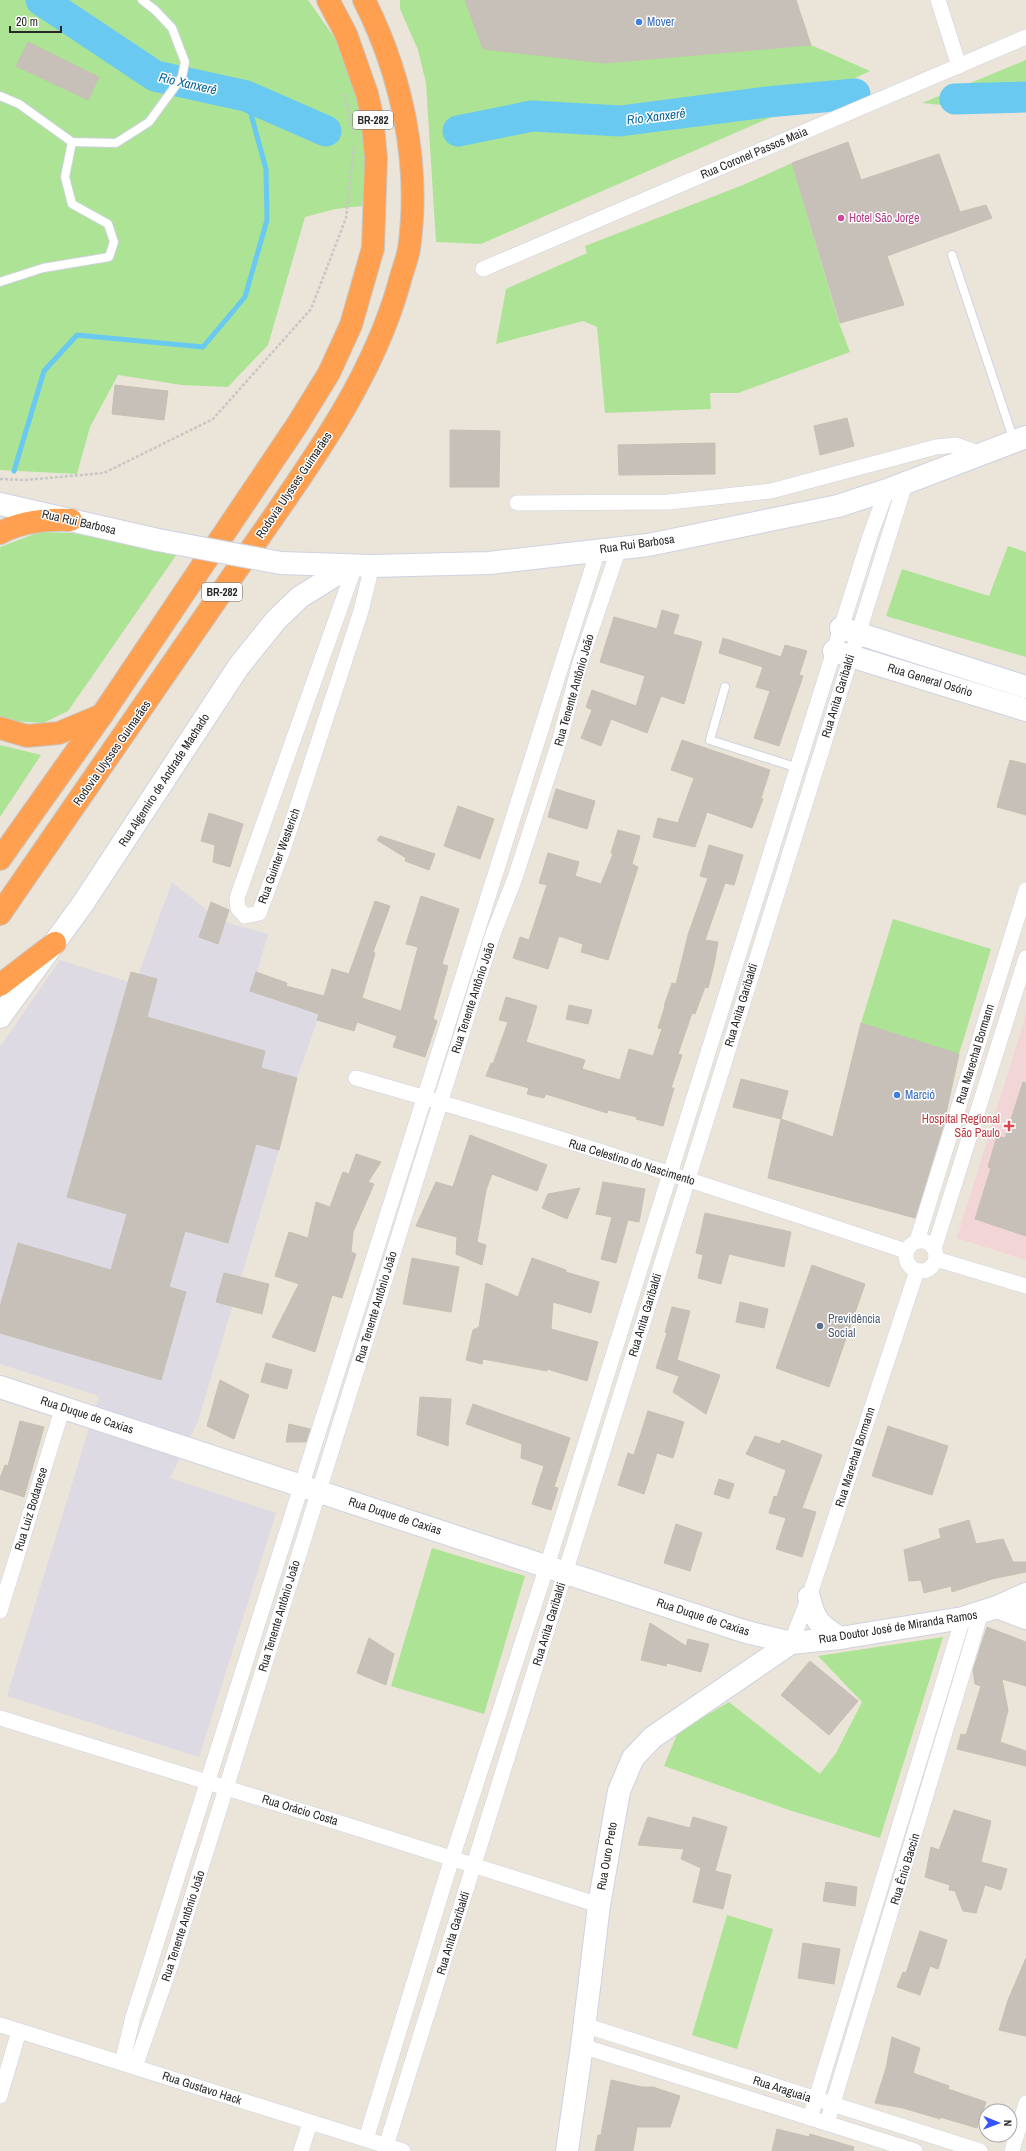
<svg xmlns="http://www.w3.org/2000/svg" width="1026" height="2151" viewBox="0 0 1026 2151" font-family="'Archivo Narrow',sans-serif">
<rect width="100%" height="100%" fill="#ebe4d9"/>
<polygon fill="#dddae3" points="172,882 219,920 268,934 255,979 322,1007 297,1078 279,1150 198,1421 170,1478 276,1513 199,1757 7,1696 99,1396 0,1364 0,1047 60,960 135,984"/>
<polygon fill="#f2d5d6" points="1026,1014 1026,1260 957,1238"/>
<g fill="#ade394">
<polygon points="0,0 308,0 350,60 368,168 362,206 335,209 305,217 268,345 228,387 182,385 118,375 90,427 77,474 0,470"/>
<polygon points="400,0 465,0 605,63 811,45 870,71 790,109 481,244 436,242 426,83 418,50 400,9"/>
<polygon points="1026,60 1026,110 990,110 922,103"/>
<polygon points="792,163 839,323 850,352 738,393 710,393 711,409 605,413 597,327 583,321 496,344 506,289 587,253 585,246 743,185"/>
<polygon points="40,532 72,533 177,554 68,711 43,723 2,720 0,718 0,547"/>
<polygon points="1008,546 1026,552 1026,657 886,616 902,569 989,596"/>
<polygon points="0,745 41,755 0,817"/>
<polygon points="893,919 991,949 959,1054 861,1023"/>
<polygon points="432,1548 525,1576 484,1714 391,1686"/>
<polygon points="943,1637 880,1838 792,1811 664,1766 678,1732 729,1702 820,1774 836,1753 862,1702 818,1656"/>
<polygon points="727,1915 773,1929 737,2049 692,2035"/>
</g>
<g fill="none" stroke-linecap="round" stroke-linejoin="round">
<polyline stroke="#69c9f0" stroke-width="5" points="14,471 44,371 77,335 203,347 245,297 267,220 266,169 246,96"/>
<g stroke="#69c9f0" stroke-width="31">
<polyline points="41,0 155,76 246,96 326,131"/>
<polyline points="955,99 1026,97"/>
<polyline points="458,131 532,116 620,121 767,102 855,94"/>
</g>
</g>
<g fill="#c6c0b9" stroke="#c6c0b3">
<polygon points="465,0 796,0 811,45 605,63 483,49"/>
<polygon points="28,42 99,77 88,100 16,66"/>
<polygon points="848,142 861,180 939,154 960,212 986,205 992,218 887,256 904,305 840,323 792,163"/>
<polygon points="115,385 168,391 164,420 112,414"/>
<polygon points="847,418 854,446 820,455 814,426"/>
<polygon points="450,430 500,431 499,487 450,487"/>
<polygon points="715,443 715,474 619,475 618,445"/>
<polygon points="662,610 679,615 673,634 702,642 684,704 661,696 647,733 611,719 601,746 581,738 592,710 586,707 592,690 636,706 645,676 600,662 614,617 657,629"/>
<polygon points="723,638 781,657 785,645 807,651 799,675 803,676 779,746 754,738 770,691 756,687 763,667 719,653"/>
<polygon points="682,740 770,770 761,798 763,799 752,828 707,812 695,847 653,837 658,818 678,823 694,778 671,770"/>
<polygon points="1010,760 1026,764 1026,815 997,807"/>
<polygon points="556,789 595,801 587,829 548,817"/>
<polygon points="458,806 494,819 480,859 444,846"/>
<polygon points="209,813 243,824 230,867 213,862 215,845 201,841"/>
<polygon points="618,830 640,836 632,864 638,867 608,960 581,952 583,944 559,936 548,969 513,958 520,937 529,940 547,885 539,883 548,853 579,862 575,876 601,884 613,854 611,853"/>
<polygon points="380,836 435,854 429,870 405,861 406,858 377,840"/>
<polygon points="709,845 743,855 734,885 725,883 705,940 718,942 714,965 708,988 705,987 695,1014 692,1013 678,1054 682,1055 671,1088 674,1088 663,1126 636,1119 637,1117 608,1110 607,1113 546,1094 544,1098 527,1094 529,1088 486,1076 491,1063 493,1064 508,1022 499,1020 506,997 537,1006 526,1042 585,1060 582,1069 620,1080 629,1049 653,1056 662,1029 658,1028 665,1006 664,1006 672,983 676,984 688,935 708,878 700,876"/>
<polygon points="421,896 459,909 442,964 448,966 433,1019 437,1021 425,1057 393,1047 397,1036 357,1022 354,1031 317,1020 319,1014 250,991 256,972 287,983 286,986 324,996 332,969 349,974 375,901 390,906 373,952 375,953 362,998 401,1011 418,947 406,944"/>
<polygon points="211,902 229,910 218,944 199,937"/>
<polygon points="131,972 157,979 147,1017 265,1051 261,1068 297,1078 279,1150 256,1144 228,1243 185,1231 169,1287 186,1292 161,1380 0,1333 0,1307 18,1243 111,1270 127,1214 67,1197"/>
<polygon points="569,1005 592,1010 588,1024 566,1019"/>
<polygon points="861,1023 959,1054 943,1127 915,1218 768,1178 781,1119 833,1137"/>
<polygon points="741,1079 788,1091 781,1119 733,1107"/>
<polygon points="1023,1082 1026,1083 1026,1236 975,1219 991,1168 988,1167 997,1136 1005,1138"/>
<polygon points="470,1135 547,1165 537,1191 492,1174 486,1190 477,1242 486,1245 482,1265 456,1254 457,1237 416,1226 436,1182 453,1187"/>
<polygon points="356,1154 381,1162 368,1182 374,1184 353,1232 351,1252 356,1254 342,1298 332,1295 315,1352 272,1337 299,1284 275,1276 289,1232 308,1238 316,1202 330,1207 343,1172 349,1174"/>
<polygon points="603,1182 645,1189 639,1222 628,1220 616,1263 601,1259 612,1217 596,1214"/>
<polygon points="580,1188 567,1219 542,1208 548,1194"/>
<polygon points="705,1213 791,1232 784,1267 729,1254 721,1284 698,1278 703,1255 696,1253"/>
<polygon points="412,1258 459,1267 451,1312 403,1304"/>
<polygon points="532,1258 566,1270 566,1272 599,1282 591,1313 553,1302 551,1329 598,1342 587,1381 547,1369 547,1371 483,1359 482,1364 466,1360 473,1330 479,1327 486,1283 518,1297"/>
<polygon points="812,1265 865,1284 829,1387 776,1368"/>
<polygon points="224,1273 269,1284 262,1314 216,1302"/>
<polygon points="740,1302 768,1309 764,1328 736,1322"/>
<polygon points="672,1307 690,1311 677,1360 720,1375 706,1414 673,1392 679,1376 656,1368 667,1333 665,1332"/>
<polygon points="266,1363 292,1370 287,1389 261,1382"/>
<polygon points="220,1380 249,1395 234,1439 207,1426"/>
<polygon points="420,1397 451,1399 448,1446 417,1435"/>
<polygon points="473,1404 570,1438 554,1487 558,1488 551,1510 532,1504 544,1466 521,1458 522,1444 466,1424"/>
<polygon points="648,1411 684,1422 673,1458 657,1453 644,1494 618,1485 628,1453 634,1455"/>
<polygon points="20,1421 44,1427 24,1497 0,1489 0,1478 5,1465 8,1466"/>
<polygon points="289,1424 310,1429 306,1442 286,1442"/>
<polygon points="888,1426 948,1446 932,1495 872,1476"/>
<polygon points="755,1436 780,1444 782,1440 822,1455 802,1508 816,1512 802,1557 776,1549 786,1518 769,1513 774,1496 777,1497 786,1470 746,1454"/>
<polygon points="719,1479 734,1484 729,1499 714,1494"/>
<polygon points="969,1520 976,1544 1003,1539 1013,1562 1026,1562 1026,1572 992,1579 952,1592 951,1586 924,1593 921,1580 909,1581 904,1550 941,1538 939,1529"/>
<polygon points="676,1524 702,1533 690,1571 664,1563"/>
<polygon points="650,1623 686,1646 688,1639 709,1644 701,1672 667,1663 666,1666 641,1660"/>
<polygon points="987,1627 1026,1642 1026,1686 1002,1679 1008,1710 1000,1742 1026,1751 1026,1766 957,1749 961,1734 966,1735 981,1686 975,1684 973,1670"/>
<polygon points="369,1638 394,1654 386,1685 357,1673"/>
<polygon points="810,1661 858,1701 829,1735 781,1695"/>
<polygon points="954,1810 991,1821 981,1862 1007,1869 1001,1890 985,1885 976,1913 963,1911 955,1891 949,1890 950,1885 925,1877 931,1847 939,1850"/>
<polygon points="648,1817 690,1828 693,1817 727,1827 715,1871 731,1875 723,1909 693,1902 701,1868 681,1859 684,1849 638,1845"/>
<polygon points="826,1882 857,1887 855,1906 823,1901"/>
<polygon points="920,1931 947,1940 938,1969 930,1966 920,1995 897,1987 903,1972 906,1973"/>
<polygon points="803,1943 840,1949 834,1984 798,1978"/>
<polygon points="1026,1958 1026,2036 999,2030 1008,2000"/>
<polygon points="892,2037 920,2048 913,2073 949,2086 948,2089 986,2102 977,2128 940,2117 940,2119 903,2108 875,2103 886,2068"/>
<polygon points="611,2080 642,2087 653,2087 680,2096 670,2127 637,2127 633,2151 595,2151 598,2135 601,2135"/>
<polygon points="777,2129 809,2137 810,2134 854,2147 853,2151 772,2151"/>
</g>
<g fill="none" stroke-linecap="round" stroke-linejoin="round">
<defs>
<g id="lane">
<polyline points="0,96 19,104 72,142 116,143 149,122 182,77 185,62 172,28 155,10 142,0"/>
<polyline points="952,255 1014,441"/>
<polyline points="0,282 43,268 109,257 114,242 108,224 72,204 65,177 72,142"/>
<polyline points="725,687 710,740 798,768"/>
</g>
<g id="street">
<polyline points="938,0 959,66"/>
<polyline points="483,269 1026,37"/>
<polyline points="517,503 669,502 771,491 936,447 956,445 982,454"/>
<polyline points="355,566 237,898 238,908 245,916 259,913 285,844 361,611 372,566"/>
<path d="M356,1078C541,1130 724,1191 906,1251"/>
<circle cx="921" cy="1256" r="15"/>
<polyline points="917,1241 1026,890"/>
<polyline points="934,1249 1026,958"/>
<polyline points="936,1259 1026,1286"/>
<polyline points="0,1611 63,1407"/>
<polyline points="791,1643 809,1597 917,1271"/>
<polyline points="0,1718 353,1827 599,1905"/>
<polyline points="0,2025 403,2151"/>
<polyline points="584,2025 980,2151"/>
<polyline points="582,2046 915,2151"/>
<polyline points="122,2063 133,2017 598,550"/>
<polyline points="135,2067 171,1964 493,934 515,878 560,739 580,663 619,548"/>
<polyline points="0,2096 19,2031"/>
<polyline points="810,2118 963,1618"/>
<polyline points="827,2123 981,1613"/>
<polyline points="366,2139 452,1858 547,1566 870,536 887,490"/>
<polyline points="386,2146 905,484"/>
<polyline points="301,2151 310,2123"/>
<polyline points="1012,2151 1026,2103"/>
</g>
<g id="secondary">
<polyline points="0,504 158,540"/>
<polyline points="281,563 372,566 489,563 648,545 838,506 887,490 1026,437"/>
<polyline points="841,628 1026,687"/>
<polyline points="834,651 1026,710"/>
<polyline points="0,1017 82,905 239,666 276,620 300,597 350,566"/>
<polyline points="0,1387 743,1631 791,1643 840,1638 963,1618 997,1607 1026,1594"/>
<path d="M809,1597C814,1620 820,1626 840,1638"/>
<polyline points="997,1607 1026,1618"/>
<polyline points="567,2151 582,2046 599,1905 619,1791 633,1758 653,1737 791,1643"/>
</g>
<g id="highway">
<path d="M0,533C22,521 46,519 71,520"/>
<polyline points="0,728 27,736 59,733 102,715"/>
<polyline points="0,859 102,715 297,425 329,373 351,325 373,248 376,158 372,116 367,94 346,34 328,0"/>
<path d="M0,914C81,796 163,679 243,561C303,473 370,387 399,284C402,272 407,260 409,249C421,164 402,75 364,0"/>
<polyline points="0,985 55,943"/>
</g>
</defs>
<use href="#lane" stroke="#ced2e2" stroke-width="10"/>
<use href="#street" stroke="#ced2e2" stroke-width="16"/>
<use href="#secondary" stroke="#ced2e2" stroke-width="24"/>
<use href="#highway" stroke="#c7c7c7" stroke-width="24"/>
<g stroke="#c7c7c7" stroke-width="2.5" stroke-dasharray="3 2" stroke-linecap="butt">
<polyline points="345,94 353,134"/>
<polyline points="0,479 25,480 104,473 213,419 311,309 346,218 354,147"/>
</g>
<use href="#lane" stroke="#fff" stroke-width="8"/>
<use href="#street" stroke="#fff" stroke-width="15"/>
<use href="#secondary" stroke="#fff" stroke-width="22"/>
<use href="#highway" stroke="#ffa050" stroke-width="22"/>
<defs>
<polyline id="secondary-bridge" points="158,540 281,563"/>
</defs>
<use href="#secondary-bridge" stroke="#ced2e2" stroke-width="24" stroke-linecap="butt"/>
<use href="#secondary-bridge" stroke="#fff" stroke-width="22"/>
</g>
<g fill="#3f7fe0" stroke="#fff" stroke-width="1.5">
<circle cx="639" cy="22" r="4"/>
<circle cx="897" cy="1095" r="4"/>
</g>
<circle fill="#d1479c" stroke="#fff" stroke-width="1.5" cx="841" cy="218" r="4"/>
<path fill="#e0444e" stroke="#fff" stroke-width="1.5" d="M1007 1120h4v4h4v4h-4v4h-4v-4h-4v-4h4z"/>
<circle fill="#5c6f8a" stroke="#fff" stroke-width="1.5" cx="820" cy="1326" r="4"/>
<g text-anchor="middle" stroke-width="3" stroke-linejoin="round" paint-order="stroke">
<g fill="#fff" stroke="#686868" stroke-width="1">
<rect x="353" y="111" width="40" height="18" rx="3"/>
<rect x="202" y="583" width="40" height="18" rx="3"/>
</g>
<g font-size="11" font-weight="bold" fill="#282828">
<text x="373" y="124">BR-282</text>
<text x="222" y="596">BR-282</text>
</g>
<g font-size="12" fill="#366cbe" stroke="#fff" text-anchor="start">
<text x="647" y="26">Mover</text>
<text x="905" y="1099">Marció</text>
</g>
<g font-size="12" fill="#282828" stroke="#fff">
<text transform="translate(754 153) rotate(-23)" y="4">Rua Coronel Passos Maia</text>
<text transform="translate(294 485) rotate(-56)" y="4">Rodovia Ulysses Guimarães</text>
<text transform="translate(79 522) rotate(13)" y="4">Rua Rui Barbosa</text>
<text transform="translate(637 544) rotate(-8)" y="4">Rua Rui Barbosa</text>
<text transform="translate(930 680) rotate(17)" y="4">Rua General Osório</text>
<text transform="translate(574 690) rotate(-74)" y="4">Rua Tenente Antônio João</text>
<text transform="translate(838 696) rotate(-73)" y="4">Rua Anita Garibaldi</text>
<text transform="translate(112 753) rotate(-55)" y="4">Rodovia Ulysses Guimarães</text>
<text transform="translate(164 780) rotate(-57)" y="4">Rua Algemiro de Andrade Machado</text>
<text transform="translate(279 856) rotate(-70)" y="4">Rua Guinter Westerich</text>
<text transform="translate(473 998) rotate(-72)" y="4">Rua Tenente Antônio João</text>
<text transform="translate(741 1005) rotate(-73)" y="4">Rua Anita Garibaldi</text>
<text transform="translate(975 1054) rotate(-73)" y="4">Rua Marechal Bormann</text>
<text transform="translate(632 1162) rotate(17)" y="4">Rua Celestino do Nascimento</text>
<text transform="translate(376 1307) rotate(-73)" y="4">Rua Tenente Antônio João</text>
<text transform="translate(645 1315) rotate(-73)" y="4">Rua Anita Garibaldi</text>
<text transform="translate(87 1415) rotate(18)" y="4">Rua Duque de Caxias</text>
<text transform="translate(855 1457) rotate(-72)" y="4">Rua Marechal Bormann</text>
<text transform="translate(31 1509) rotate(-73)" y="4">Rua Luiz Bodanese</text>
<text transform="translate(395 1516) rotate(18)" y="4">Rua Duque de Caxias</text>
<text transform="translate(279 1616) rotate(-73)" y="4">Rua Tenente Antônio João</text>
<text transform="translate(703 1617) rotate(18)" y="4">Rua Duque de Caxias</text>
<text transform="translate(549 1624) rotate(-73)" y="4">Rua Anita Garibaldi</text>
<text transform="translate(898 1627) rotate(-9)" y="4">Rua Doutor José de Miranda Ramos</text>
<text transform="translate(300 1810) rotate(17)" y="4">Rua Orácio Costa</text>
<text transform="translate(607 1856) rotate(-80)" y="4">Rua Ouro Preto</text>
<text transform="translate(905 1869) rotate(-73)" y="4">Rua Ênio Baccin</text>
<text transform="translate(183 1926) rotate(-72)" y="4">Rua Tenente Antônio João</text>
<text transform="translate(453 1933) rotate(-73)" y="4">Rua Anita Garibaldi</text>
<text transform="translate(202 2088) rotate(18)" y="4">Rua Gustavo Hack</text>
<text transform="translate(782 2089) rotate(18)" y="4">Rua Araguaia</text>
</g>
<g font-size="12" fill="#b23c85" stroke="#fff" text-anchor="start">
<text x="849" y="222">Hotel São Jorge</text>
</g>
<g font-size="12" fill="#be3a42" stroke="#fff" text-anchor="end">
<text x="1000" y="1123">Hospital Regional<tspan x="1000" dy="14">São Paulo</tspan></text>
</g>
<g font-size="12" fill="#4e5e75" stroke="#fff" text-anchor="start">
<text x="828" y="1323">Previdência<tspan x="828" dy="14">Social</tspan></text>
</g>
<g font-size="13" font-style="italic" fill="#0b6599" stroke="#fff">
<text transform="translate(188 83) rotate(13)" y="5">Rio Xanxerê</text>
<text transform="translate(656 116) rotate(-7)" y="5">Rio Xanxerê</text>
</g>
</g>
<g transform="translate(998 2123) rotate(91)"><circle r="19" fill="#ffffff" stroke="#a9a9a9"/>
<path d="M0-3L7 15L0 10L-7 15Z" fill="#3455fd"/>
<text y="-6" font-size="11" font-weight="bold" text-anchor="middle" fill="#282828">N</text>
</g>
<path d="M10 26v6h51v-6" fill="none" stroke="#282828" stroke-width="2"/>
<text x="16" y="26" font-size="12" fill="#282828" stroke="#ffffff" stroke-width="3" paint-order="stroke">20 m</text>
</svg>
